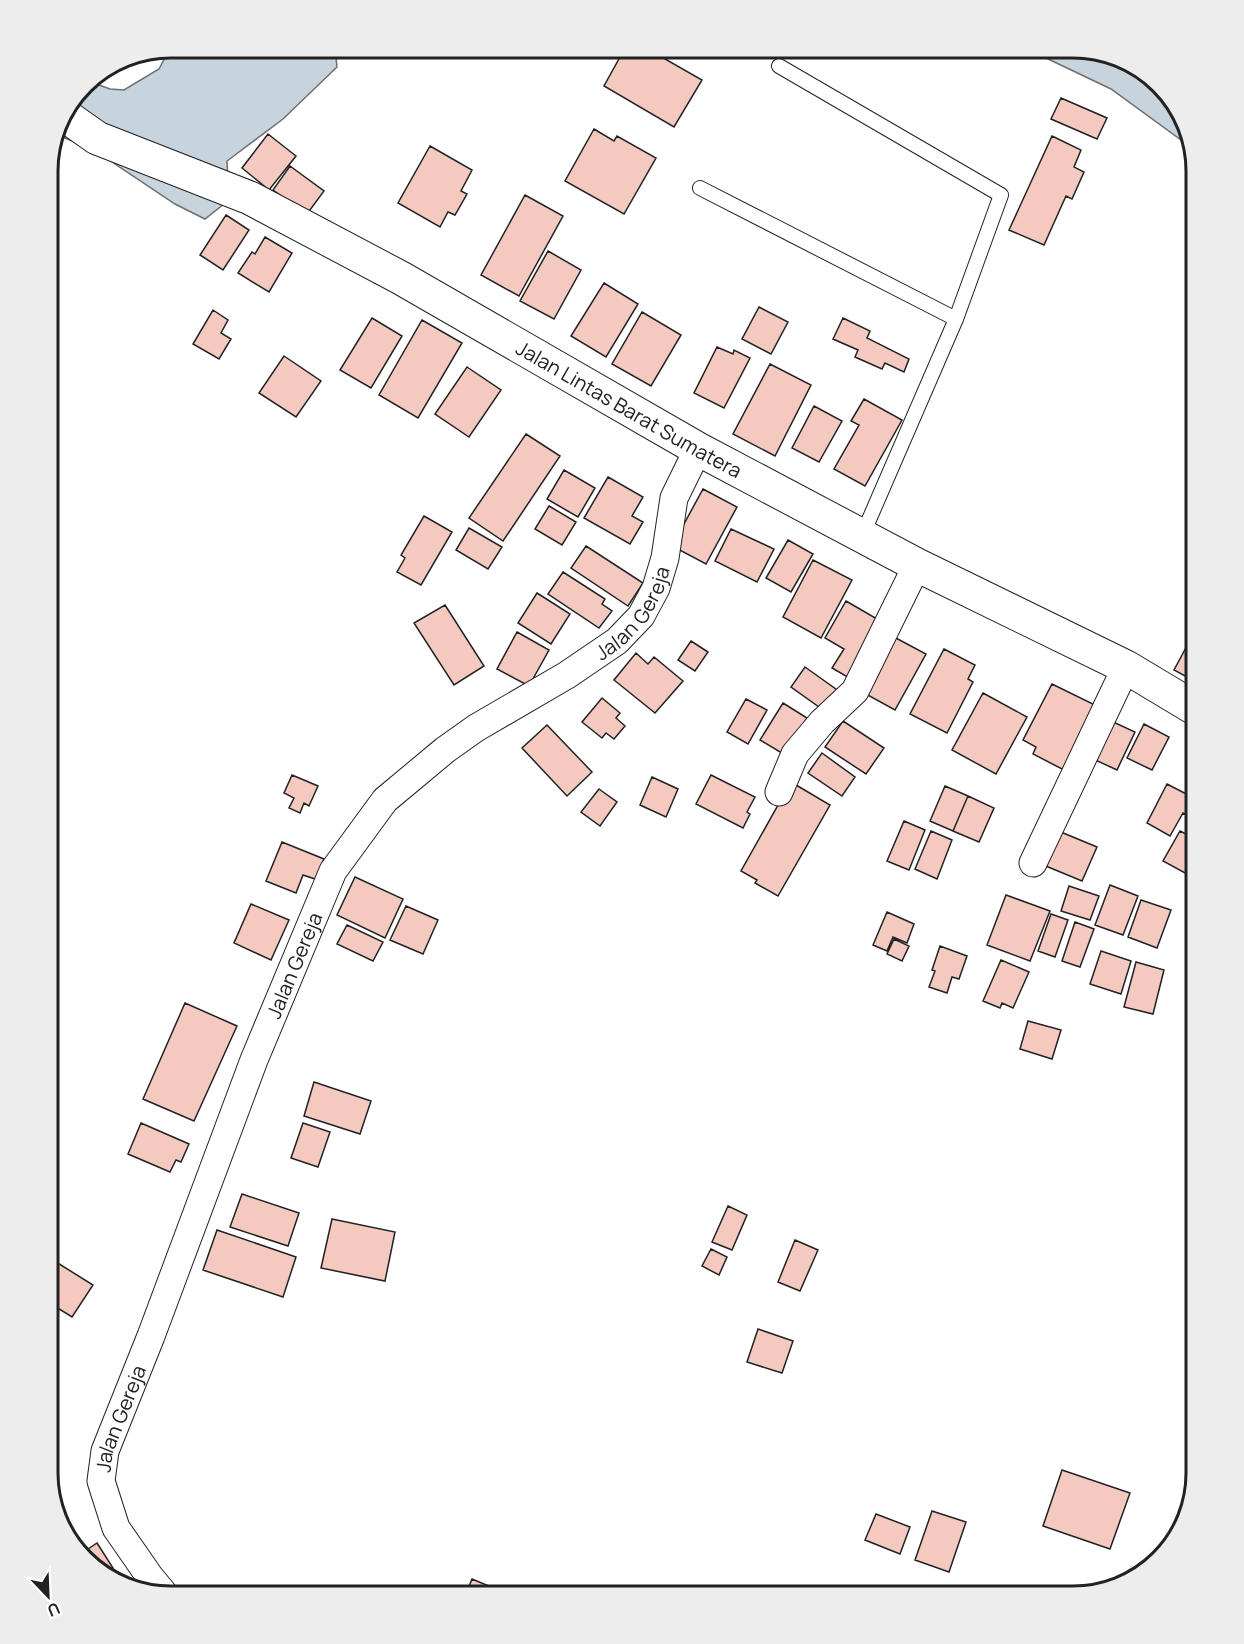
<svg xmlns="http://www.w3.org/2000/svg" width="1244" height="1644" viewBox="0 0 1244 1644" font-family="Manrope,sans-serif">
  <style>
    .water { fill: #c7d3dd; stroke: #6f6f6f; stroke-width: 1.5 }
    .building { fill: #f3c9c0; stroke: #222; stroke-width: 1.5 }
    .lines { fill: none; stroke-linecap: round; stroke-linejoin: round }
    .service-casing { stroke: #222; stroke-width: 16 }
    .minor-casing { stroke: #222; stroke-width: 29 }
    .trunk-casing { stroke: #222; stroke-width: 35 }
    .service { stroke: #fff; stroke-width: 14 }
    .minor { stroke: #fff; stroke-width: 27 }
    .trunk { stroke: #fff; stroke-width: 33 }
    .labels { text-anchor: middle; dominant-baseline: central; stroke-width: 4.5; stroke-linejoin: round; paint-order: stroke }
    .street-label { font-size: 20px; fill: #222; stroke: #fff }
    .rim { fill: none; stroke: #222; stroke-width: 3 }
  </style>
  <rect width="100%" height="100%" fill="#fff"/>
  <path class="water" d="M170,48h165l2,19 -54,52 -56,42 2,39 -24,19 -30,-15 -78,-52 -41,-18 5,-18 27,-35 22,8 14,1 35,-21z
    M1025,48h56l54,17 40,38 13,42 -77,-56z"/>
  <path class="building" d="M625,48h21l56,32 -28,47 -70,-41z
    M1061,98l46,20 -10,21 -46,-20z
    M594,129l20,12 3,-5 39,22 -32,56 -59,-33z
    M268,134l28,22 -27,34 -27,-22z
    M1052,136l29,14 -7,17 10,5 -12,27 -6,-3 -22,49 -35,-15z
    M430,146l42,24 -11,21 6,3 -12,21 -7,-3 -8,15 -42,-24z
    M290,166l34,25 -17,23 -34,-24z
    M525,195l38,21 -44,80 -38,-21z
    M226,215l23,15 -26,40 -23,-15z
    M265,237l27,16 -23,39 -31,-19 14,-21 3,2z
    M548,251l33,19 -27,49 -34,-18z
    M604,283l34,21 -32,53 -35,-21z
    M759,307l29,15 -17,32 -29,-15z
    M213,310l15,10 -7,13 10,6 -12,20 -26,-15z
    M642,312l39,23 -30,51 -39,-22z
    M372,318l30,18 -31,52 -31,-18z
    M843,318l27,13 -3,7 42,21 -5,13 -19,-9 -3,6 -27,-12 3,-7 -25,-11z
    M422,320l40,23 -44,75 -39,-23z
    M717,347l16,7 1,-4 16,8 -26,50 -30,-15z
    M284,356l37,25 -25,36 -37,-24z
    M770,364l41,21 -36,71 -42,-22z
    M467,367l34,23 -32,47 -34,-23z
    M864,399l38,21 -37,66 -31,-17 25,-44 -8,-4z
    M814,406l28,15 -23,41 -27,-14z
    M526,434l34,22 -57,85 -34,-23z
    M564,470l31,18 -17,29 -31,-18z
    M608,477l35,20 -11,19 11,6 -13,22 -46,-26z
    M703,489l34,18 -31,57 -34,-18z
    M549,506l27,16 -14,23 -27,-16z
    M424,516l28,16 -31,53 -24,-13 8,-14 -4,-3z
    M469,528l33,19 -14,22 -32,-19z
    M731,529l43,20 -17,33 -42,-21z
    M788,540l25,14 -22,38 -25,-14z
    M586,546l57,37 -15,23 -57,-38z
    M813,560l39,20 -31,58 -38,-21z
    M563,572l42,27 -3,5 10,7 -13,17 -51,-34z
    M537,593l33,21 -19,30 -33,-21z
    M846,601l38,22 -33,56 -19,-11 12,-19 -19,-11z
    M445,605l39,61 -30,19 -40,-62z
    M1196,629v53l-22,-12z
    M517,632l32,18 -20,36 -32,-17z
    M894,637l32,17 -31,56 -31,-17z
    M691,641l17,11 -13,19 -17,-11z
    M944,649l31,16 -7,14 5,3 -26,51 -37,-19z
    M636,653l12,11 6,-7 29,24 -28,32 -41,-33z
    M805,667l35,25 -14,20 -35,-25z
    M1052,684l45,22 -33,64 -31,-16 3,-7 -13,-7z
    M983,693l44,24 -31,57 -44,-24z
    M602,698l18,15 -4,5 9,8 -11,13 -8,-6 -4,5 -20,-16z
    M746,699l21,11 -19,34 -21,-12z
    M783,703l24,15 -22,37 -25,-15z
    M1109,720l26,12 -18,38 -26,-12z
    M843,721l41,27 -18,26 -41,-27z
    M1144,724l25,13 -17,33 -25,-12z
    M547,725l45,47 -25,24 -45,-48z
    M822,753l33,24 -13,19 -34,-23z
    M292,775l26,11 -9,20 -5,-3 -4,10 -11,-5 5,-10 -10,-5z
    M711,775l44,22 -8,15 3,2 -7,14 -47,-24z
    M652,777l26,12 -12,28 -26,-12z
    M791,782l39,23 -52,91 -23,-13 2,-3 -16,-9z
    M1167,784l29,15v4l-7,13 -6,-3 -13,23 -23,-13z
    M945,786l23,10 -15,35 -23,-10z
    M599,789l18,13 -17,24 -19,-14z
    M968,796l26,12 -15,34 -26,-11z
    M904,821l21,9 -16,40 -22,-9z
    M1056,830l41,17 -15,34 -41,-17z
    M931,831l21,9 -15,39 -22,-10z
    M1180,831l16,8v40l-33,-18z
    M282,842l42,17 -9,20 -12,-4 -7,18 -30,-12z
    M355,877l48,22 -18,39 -48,-23z
    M1110,885l28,11 -15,39 -28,-10z
    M1069,886l30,10 -9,24 -29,-9z
    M1006,895l44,16 -20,50 -43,-16z
    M1141,900l30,10 -14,38 -29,-11z
    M251,904l38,16 -18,40 -37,-17z
    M406,906l32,14 -15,34 -33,-14z
    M887,912l27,12 -7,19 -14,-6 -6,14 -14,-6z
    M1051,914l17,6 -13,37 -17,-6z
    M1075,922l19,7 -14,38 -18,-6z
    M347,925l36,17 -10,19 -36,-17z
    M894,939l15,7 -7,15 -15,-7z
    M940,946l27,10 -8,23 -7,-2 -5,16 -18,-6 6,-16 -3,-1z
    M1101,951l30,10 -10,33 -31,-10z
    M1001,960l28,12 -16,36 -11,-5 -2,5 -17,-7z
    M1136,962l28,8 -11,44 -29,-7z
    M185,1003l52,23 -43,95 -51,-22z
    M1196,1016v19l-4,-1z
    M1028,1021l33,9 -9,29 -32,-10z
    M314,1082l57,19 -11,33 -56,-18z
    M141,1123l48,21 -8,18 -5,-2 -6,12 -42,-18z
    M303,1123l27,9 -12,35 -27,-9z
    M242,1194l57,19 -11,33 -58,-19z
    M728,1206l19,9 -15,35 -20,-8z
    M332,1219l63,13 -10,49 -64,-13z
    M217,1230l79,27 -13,40 -80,-27z
    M795,1240l23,10 -18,41 -22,-9z
    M711,1249l16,8 -8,18 -17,-9z
    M48,1257l45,28 -21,32 -24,-15z
    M758,1329l35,12 -11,32 -35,-11z
    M1062,1470l68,23 -20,56 -67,-23z
    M932,1511l34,11 -17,50 -34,-12z
    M876,1514l34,13 -10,27 -35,-14z
    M97,1543l16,25 -9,6 -22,-21z
    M472,1579l41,17h-48z"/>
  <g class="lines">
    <defs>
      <path id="service" d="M779,66l222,129 -45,124 -94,217
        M700,188l256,131"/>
      <g id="minor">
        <path d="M779,792l16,-38 27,-32 33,-31 62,-126"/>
        <path d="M1033,863l93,-196"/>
        <path id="s1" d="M165,1595l-15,-18 -34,-49 -15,-47 4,-30 46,-115 103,-276 79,-189 52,-71 60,-50 31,-22 91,-53 50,-34 24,-25 15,-28 9,-30 9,-60 24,-49"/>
      </g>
      <g id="trunk">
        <path id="s2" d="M63,114l34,24 153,60 151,80 297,171 219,116 209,102 70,42"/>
      </g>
    </defs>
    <use href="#service" class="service-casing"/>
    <use href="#minor" class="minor-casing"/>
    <use href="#trunk" class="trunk-casing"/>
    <use href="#service" class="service"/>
    <use href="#minor" class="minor"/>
    <use href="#trunk" class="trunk"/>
  </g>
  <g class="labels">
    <g class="street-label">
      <text stroke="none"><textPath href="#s2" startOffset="640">Jalan Lintas Barat Sumatera</textPath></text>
      <text stroke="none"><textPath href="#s1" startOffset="1188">Jalan Gereja</textPath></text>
      <text stroke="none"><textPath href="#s1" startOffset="684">Jalan Gereja</textPath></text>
      <text stroke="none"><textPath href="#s1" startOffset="198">Jalan Gereja</textPath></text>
    </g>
  </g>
  <path d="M0 0H1244V1644H0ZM171 58H1073A113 113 0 0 1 1186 171V1473A113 113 0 0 1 1073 1586H171A113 113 0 0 1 58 1473V171A113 113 0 0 1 171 58Z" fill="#ededed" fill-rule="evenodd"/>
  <path class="rim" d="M171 58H1073A113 113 0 0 1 1186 171V1473A113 113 0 0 1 1073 1586H171A113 113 0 0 1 58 1473V171A113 113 0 0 1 171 58Z"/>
  <g transform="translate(48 1596) rotate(157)" stroke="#ffffff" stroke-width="4.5" paint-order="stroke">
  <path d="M0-4.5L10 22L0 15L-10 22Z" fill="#222222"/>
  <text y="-9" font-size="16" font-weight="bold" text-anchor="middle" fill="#222222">U</text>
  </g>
</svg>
